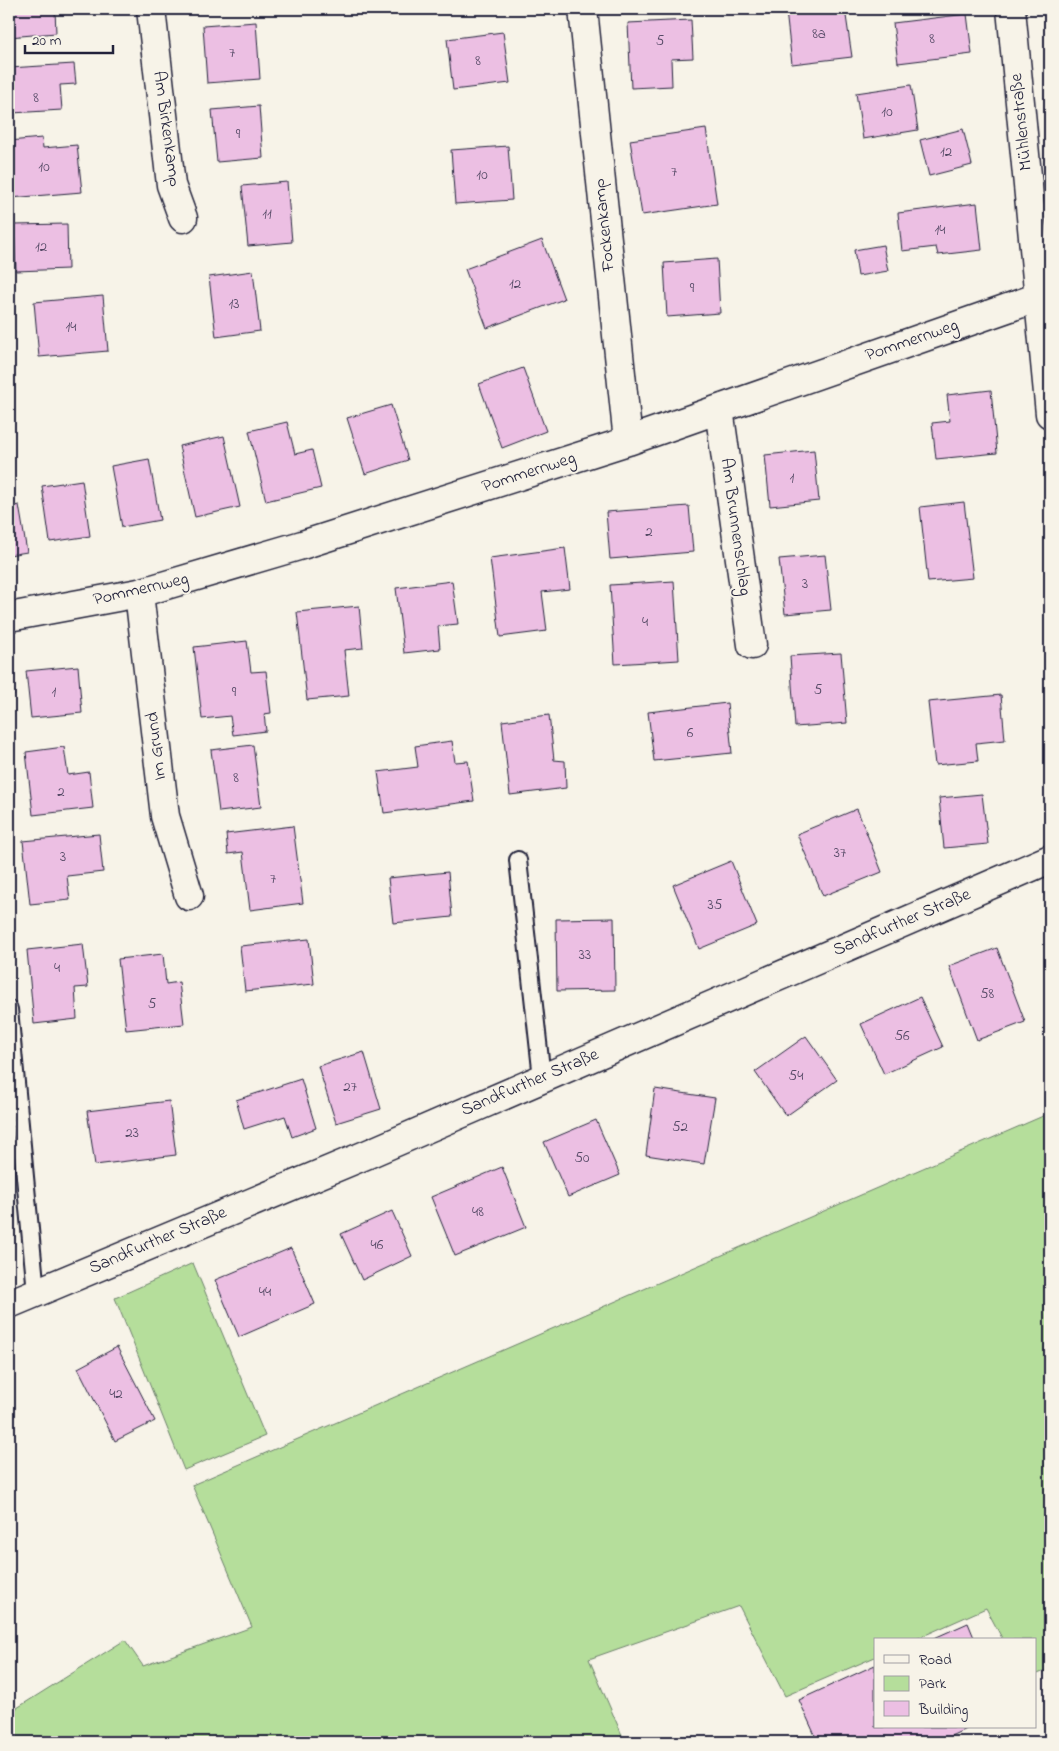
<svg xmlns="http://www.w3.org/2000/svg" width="1059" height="1751" viewBox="0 0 1059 1751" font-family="'Indie Flower',sans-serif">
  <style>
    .green { fill: #b5de9b; stroke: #6c806b }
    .building { fill: #ecbfe3; stroke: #22223b }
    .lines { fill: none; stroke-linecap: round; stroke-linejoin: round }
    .lane-casing { stroke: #22223b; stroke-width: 20 }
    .street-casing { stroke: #22223b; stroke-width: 31 }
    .lane { stroke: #f7f3e8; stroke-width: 16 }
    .street { stroke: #f7f3e8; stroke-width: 28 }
    .labels { text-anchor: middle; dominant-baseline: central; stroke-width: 4; stroke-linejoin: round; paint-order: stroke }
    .number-label { font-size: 15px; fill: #544965 }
    .street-label { font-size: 18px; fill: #22223b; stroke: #f7f3e8 }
  </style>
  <rect width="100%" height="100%" fill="#f7f3e8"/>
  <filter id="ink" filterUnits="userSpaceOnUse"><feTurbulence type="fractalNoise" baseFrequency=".02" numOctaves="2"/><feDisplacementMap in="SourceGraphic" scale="10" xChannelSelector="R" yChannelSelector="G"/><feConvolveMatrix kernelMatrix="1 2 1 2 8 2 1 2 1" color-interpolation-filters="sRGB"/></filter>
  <g filter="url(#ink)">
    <path class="green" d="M1050,1113v556l-15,6v-35h-32l-17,-32 -72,32h-39v17l-90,39 -46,-90 -150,53 36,83h-616v-29l116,-73 18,26 109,-39 -60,-142z
      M193,1263l72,173 -81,34 -69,-172z"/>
    <path class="building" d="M9,9h57v1h-11l1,23 -47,4z
      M804,9h41l7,48 -60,7 -6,-53z
      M967,14l5,40 -74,9 -5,-40z
      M691,20l2,38 -22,1 1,27 -41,2 -3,-65z
      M256,22l4,57 -53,4 -4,-57z
      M503,32l7,51 -57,7 -6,-51z
      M74,64l2,20 -16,1 2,25 -50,3 -3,-45z
      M911,85l7,45 -55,9 -7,-46z
      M259,106l4,52 -46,4 -5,-52z
      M706,129l11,75 -75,11 -12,-75z
      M963,129l9,36 -43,11 -9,-36z
      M42,138l1,10 34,-3 5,47 -72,6 -1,-57z
      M508,146l4,54 -57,4 -4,-54z
      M287,182l5,60 -44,4 -6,-60z
      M977,203l5,47 -44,5 -2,-8 -34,4 -4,-38z
      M67,224l1,45 -52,2 -2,-46z
      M542,240l22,59 -77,29 -22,-59z
      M883,245l5,26 -30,5 -4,-26z
      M717,259l3,54 -53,4 -3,-54z
      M253,271l7,60 -44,6 -7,-60z
      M103,296l5,55 -69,6 -5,-55z
      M523,368l23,63 -44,17 -23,-64z
      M991,390l6,63 -61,6 -4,-36 18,-2 -3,-26z
      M391,405l17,55 -43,14 -18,-56z
      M287,422l8,32 17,-4 9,38 -55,13 -17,-70z
      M224,436l16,71 -45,10 -16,-71z
      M814,450l5,51 -49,5 -5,-51z
      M149,459l11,61 -38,7 -11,-61z
      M82,480l8,56 -40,6 -8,-56z
      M964,502l9,76 -45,4 -8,-75z
      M19,505l8,47 -18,3v-48z
      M689,506l4,46 -83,7 -4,-47z
      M565,548l5,41 -28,3 5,39 -47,6 -10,-79z
      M825,555l6,55 -46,4 -6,-55z
      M452,581l6,43 -20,2 2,23 -36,4 -8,-65z
      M674,581l5,79 -64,4 -5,-79z
      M359,606l4,42 -19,2 5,46 -42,4 -10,-88z
      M247,641l4,31 15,-1 5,42 -7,1 2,17 -33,4 -3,-19 -28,3 -8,-72z
      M841,653l6,70 -52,4 -5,-71z
      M78,666l4,47 -51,5 -5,-47z
      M9,677h3l2,19h-5z
      M1001,695l4,45 -29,3 2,18 -43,4 -7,-63z
      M727,703l5,50 -78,8 -6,-49z
      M549,715l5,45 11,1 1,27 -56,7 -8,-74z
      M452,741l3,21 13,-1 6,40 -90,12 -6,-41 40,-5 -3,-21z
      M253,745l8,62 -42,5 -8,-62z
      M64,747l4,28 21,-3 4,36 -60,7 -7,-63z
      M982,794l6,50 -44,4 -5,-50z
      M857,809l25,63 -59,24 -26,-62z
      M293,826l10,77 -53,7 -7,-58 -15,2 -2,-20z
      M99,834l4,38 -36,4 3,24 -40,4 -7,-63z
      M731,861l26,64 -58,24 -26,-64z
      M448,872l4,45 -59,6 -5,-45z
      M614,918l1,72 -58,1 -1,-72z
      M309,939l5,45 -69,7 -5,-45z
      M83,944l5,43 -13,1 2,31 -43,5 -7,-74z
      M997,948l28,74 -48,18 -28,-74z
      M163,954l3,30 13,-2 5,42 -58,6 -8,-71z
      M920,997l23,50 -59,27 -23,-50z
      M806,1036l31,44 -51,36 -31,-44z
      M364,1052l17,57 -45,14 -18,-57z
      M301,1079l15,49 -24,9 -7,-21 -41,13 -8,-29z
      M655,1089l60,9 -11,66 -58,-9z
      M169,1101l7,54 -81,10 -8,-54z
      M596,1120l24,55 -52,22 -24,-55z
      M502,1167l24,60 -71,29 -24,-59z
      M392,1211l20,45 -50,24 -21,-46z
      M291,1248l24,56 -76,33 -24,-57z
      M117,1347l38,74 -40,20 -37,-73z
      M968,1623l7,17h-45z
      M875,1665v62h95l-32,15h-120l-19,-42z"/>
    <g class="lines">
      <defs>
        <path id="lane" d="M518,860l24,218
          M9,1009l27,283"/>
        <path id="street" d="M151,9l20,176 12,33
          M583,9l45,432
          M1011,9l39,405
          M719,409l33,236
          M139,593l26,223 24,80
          M9,617l130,-24 163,-48 326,-104 411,-144
          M9,1304l359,-150 682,-295"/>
      </defs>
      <use href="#lane" class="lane-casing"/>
      <use href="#street" class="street-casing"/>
      <use href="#lane" class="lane"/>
      <use href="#street" class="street"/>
    </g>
  </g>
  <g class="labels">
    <g class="number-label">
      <text x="819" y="34">8a</text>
      <text x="932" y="39">8</text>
      <text x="660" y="41">5</text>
      <text x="232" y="53">7</text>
      <text x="478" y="61">8</text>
      <text x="36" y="98">8</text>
      <text x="887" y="112">10</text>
      <text x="238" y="134">9</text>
      <text x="946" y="152">12</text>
      <text x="44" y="167">10</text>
      <text x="674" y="172">7</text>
      <text x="482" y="175">10</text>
      <text x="267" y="214">11</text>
      <text x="940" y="230">14</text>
      <text x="41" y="247">12</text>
      <text x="515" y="284">12</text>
      <text x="692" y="288">9</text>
      <text x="234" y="304">13</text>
      <text x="71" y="327">14</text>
      <text x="792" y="478">1</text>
      <text x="649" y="532">2</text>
      <text x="805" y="584">3</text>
      <text x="645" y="622">4</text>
      <text x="818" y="690">5</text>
      <text x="54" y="692">1</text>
      <text x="234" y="692">9</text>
      <text x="690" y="733">6</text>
      <text x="236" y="778">8</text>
      <text x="61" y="792">2</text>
      <text x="840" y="853">37</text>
      <text x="63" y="857">3</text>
      <text x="273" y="879">7</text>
      <text x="715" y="905">35</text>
      <text x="585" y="955">33</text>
      <text x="57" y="968">4</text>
      <text x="987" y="994">58</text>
      <text x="152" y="1004">5</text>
      <text x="902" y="1036">56</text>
      <text x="796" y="1076">54</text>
      <text x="350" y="1087">27</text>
      <text x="680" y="1127">52</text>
      <text x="132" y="1133">23</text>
      <text x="582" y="1158">50</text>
      <text x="478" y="1212">48</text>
      <text x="377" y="1245">46</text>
      <text x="265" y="1292">44</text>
      <text x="116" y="1394">42</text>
    </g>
    <g class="street-label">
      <text transform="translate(1022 122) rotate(-96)">Mühlenstraße</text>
      <text transform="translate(166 129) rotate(82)">Am Birkenkamp</text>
      <text transform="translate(605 225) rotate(-96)">Fockenkamp</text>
      <text transform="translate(912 341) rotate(-19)">Pommernweg</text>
      <text transform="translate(529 473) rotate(-18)">Pommernweg</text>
      <text transform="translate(735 527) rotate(82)">Am Brunnenschlag</text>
      <text transform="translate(141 590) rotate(-13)">Pommernweg</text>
      <text transform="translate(157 746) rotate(-97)">Im Grund</text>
      <text transform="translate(902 923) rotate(-23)">Sandfurther Straße</text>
      <text transform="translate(530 1083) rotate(-23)">Sandfurther Straße</text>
      <text transform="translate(158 1241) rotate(-23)">Sandfurther Straße</text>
    </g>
  </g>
  <rect width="1059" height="1751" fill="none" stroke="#f7f3e8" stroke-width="30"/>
  <rect x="15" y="15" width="1029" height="1721" fill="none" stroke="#22223b" stroke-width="2" filter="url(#ink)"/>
  <rect x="874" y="1638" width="162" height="90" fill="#f7f3e8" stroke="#a29fa3"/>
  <rect x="884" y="1655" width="25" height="8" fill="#f7f3e8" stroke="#a29fa3"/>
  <text x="919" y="1664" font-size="15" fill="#22223b">Road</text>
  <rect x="884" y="1676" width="25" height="15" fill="#b5de9b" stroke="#a29fa3"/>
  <text x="919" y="1688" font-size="15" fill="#22223b">Park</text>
  <rect x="884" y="1701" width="25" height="15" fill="#ecbfe3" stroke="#a29fa3"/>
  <text x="919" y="1714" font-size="15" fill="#22223b">Building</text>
  <path d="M25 45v8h88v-8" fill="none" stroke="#22223b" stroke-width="2.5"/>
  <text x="32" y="45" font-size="15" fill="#22223b" stroke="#f7f3e8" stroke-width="4" paint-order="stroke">20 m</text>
</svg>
